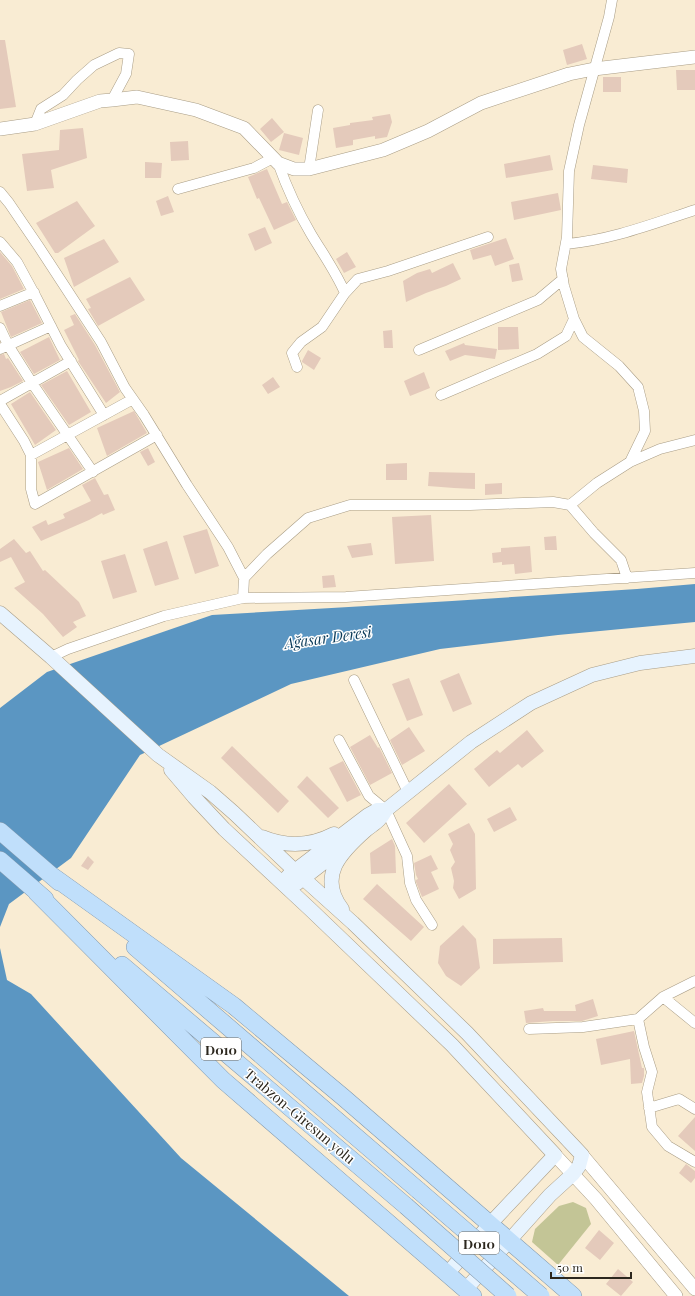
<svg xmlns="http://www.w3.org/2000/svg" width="695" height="1296" viewBox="0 0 695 1296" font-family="'Playfair Display',serif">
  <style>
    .green { fill: #c3c596 }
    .water { fill: #5b96c2 }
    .building { fill: #e4cabb }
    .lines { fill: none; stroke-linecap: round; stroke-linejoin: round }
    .minor-casing { stroke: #a99d86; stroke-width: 11 }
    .tertiary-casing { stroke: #a99d86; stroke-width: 14 }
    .secondary-casing { stroke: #a99d86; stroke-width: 15 }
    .trunk-casing { stroke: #8299ad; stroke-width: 18 }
    .minor { stroke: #fff; stroke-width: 10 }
    .tertiary { stroke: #fff; stroke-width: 13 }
    .secondary { stroke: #e7f3fe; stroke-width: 14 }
    .trunk { stroke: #c0dffb; stroke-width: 17 }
    .trunk-bridge-casing { stroke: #8299ad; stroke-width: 18; stroke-linecap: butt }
    .trunk-bridge { stroke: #c0dffb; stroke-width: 17 }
    .labels { text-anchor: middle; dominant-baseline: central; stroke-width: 3; stroke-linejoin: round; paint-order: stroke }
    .shield { fill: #fff; stroke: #6b6862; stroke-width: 1 }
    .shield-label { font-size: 13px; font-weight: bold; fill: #2c271e }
    .street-label { font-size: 14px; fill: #2c271e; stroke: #fff }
    .water-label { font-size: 15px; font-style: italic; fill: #0b3b59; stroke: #fff }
  </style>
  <rect width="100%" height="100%" fill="#f9ecd3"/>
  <path class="green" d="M573,1202l13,6 5,16 -33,41 -26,-23 3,-13 24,-23z"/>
  <path class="water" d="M695,584v38l-137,13 -118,14 -149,35 -151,71 -69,103 -62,46 -9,23v-219l47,-36 165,-57 240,-14 185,-12z
    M0,948l7,32 24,14 150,164 168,138h-349z"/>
  <path class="building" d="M0,40h5l11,67 -16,2z
    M582,44l5,15 -20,6 -4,-15z
    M676,70h19v20h-18z
    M603,77h18v15h-18z
    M390,114l2,8 -5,15 -12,2v-3l-22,4v5l-17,3 -3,-20 17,-3v-2l23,-3 -1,-3z
    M272,118l12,14 -13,10 -11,-13z
    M83,128l4,30 -36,12 3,18 -27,3 -5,-37 37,-4 1,-20z
    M284,133l19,5 -4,17 -20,-5z
    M188,141l1,19 -18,1 -1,-19z
    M550,155l3,15 -47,8 -2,-14z
    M145,162l17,1 -1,15h-16z
    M593,165l35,4 -1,14 -36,-4z
    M267,169l15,35 5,-2 9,18 -22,10 -15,-32 -2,1 -9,-22z
    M558,193l3,17 -47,10 -3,-18z
    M168,196l6,16 -13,4 -5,-15z
    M77,201l18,25 -37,27h-3l-19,-30z
    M265,227l7,16 -17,8 -7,-17z
    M506,238l8,21 -19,7 -4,-11 -18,5 -3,-10z
    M104,239l15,23 -45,25 -10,-29z
    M0,252l12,14 12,23 -24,10z
    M347,252l9,15 -12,6 -8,-14z
    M453,263l8,16 -15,7 -20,7 -20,9 -3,-21 14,-8 13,-4 2,4z
    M519,263l4,17 -11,2 -3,-17z
    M130,277l15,23 -47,26 -10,-17 3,-1 -5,-9z
    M30,300l12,23 -31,14 -10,-25z
    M75,314l20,31 25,47 -14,11 -28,-42 1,-1 -15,-30 10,-5 -4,-9z
    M498,327h20l1,22 -21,1z
    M392,330l1,18h-9l-1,-17z
    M49,337l11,23 -26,14 -14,-22z
    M464,343l1,2 32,4 -2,10 -30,-4 -15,6 -5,-10z
    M308,350l13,8 -7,12 -12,-8v-1z
    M4,354l2,5 2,-1 15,23 -12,6 -11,4v-36z
    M67,371l24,41 -22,13 -28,-40z
    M424,372l6,16 -20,8 -6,-15z
    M273,377l7,10 -12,7 -6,-9z
    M30,392l26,38 -21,15 -24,-41z
    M134,411l13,22 -40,23 -10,-28z
    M69,448l14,21 -36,21 -9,-28z
    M148,448l7,14 -7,4 -8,-14z
    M407,463v17h-21v-16z
    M429,472l46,1v16l-21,-1 -26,-2z
    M95,478l9,17 4,-1 7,16 -12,5 -1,-2 -13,7 -48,21 -9,-14 14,-7 2,5 17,-7 -2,-4 28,-13 -9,-16z
    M502,483v11l-17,1v-11z
    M431,515l3,46 -39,3 -3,-47z
    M207,529l12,37 -24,8 -12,-38z
    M556,536l1,14h-12l-1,-13z
    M14,539l12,14 4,-2 13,20 2,-1 34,32 7,14 -13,6 4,5 -14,10 -20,-23 -29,-26 11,-6 -14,-25 -11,5v-13z
    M167,541l12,38 -24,7 -12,-37z
    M371,543l2,12 -21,3 -5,-12z
    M530,546l2,26 -17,2 -1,-10 -12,1v-3l-9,1 -1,-10 9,-1v-4z
    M125,554l12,38 -24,7 -12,-38z
    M334,575l2,12 -13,1 -1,-12z
    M459,673l13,31 -19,8 -13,-31z
    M409,678l14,37 -16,6 -15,-37z
    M409,727l16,24 -23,14 -12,-25z
    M527,730l17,21 -22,17 -4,-4 -29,23 -15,-18 23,-19 3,3z
    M370,735l8,13 1,-1 13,26 -22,12 -20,-38z
    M232,746l57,55 -11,12 -57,-55z
    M343,761l18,34 -14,7 -18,-34z
    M307,776l32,32 -11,10 -31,-31z
    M449,784l18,20 -43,39 -18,-20z
    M510,807l7,13 -23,12 -7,-13z
    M469,823l6,11 1,55 -17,10 -6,-11 1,-7 -3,-13 4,-6 -5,-12 3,-6 -5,-10z
    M392,839l3,7 1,27 -25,1 -1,-21z
    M431,855l7,14 -7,3 8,17 -17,8 -6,-15v-2l2,-1 -2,-4 -2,-12z
    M88,856l6,6 -6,8 -7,-4z
    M377,884l47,43 -13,14 -48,-42z
    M463,925l13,14 4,29 -19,18 -15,-10 -8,-13 2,-17z
    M562,938l1,24 -70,2v-25z
    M593,999l5,17 -16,5h-29l-27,2 -2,-12 19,-3 1,3h32l-1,-6z
    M634,1031l8,37h2v8l-2,7 -11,1 -1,-25 -29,6 -5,-26z
    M695,1117v34l-17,-15z
    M686,1164l9,7v7l-4,5 -12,-10z
    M599,1230l15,13 -14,17 -15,-12z
    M618,1269l15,13 -12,14 -15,-12z"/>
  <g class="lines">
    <defs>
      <path id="minor" d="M35,124l6,-15 22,-14 14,-15 17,-15 25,-12 10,1 -3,20 -14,26
        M278,163c9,25 20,49 33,71 12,20 25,38 34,59l-23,34 -21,15 -9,11 5,14
        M309,169l9,-59
        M178,189l76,-21 19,-10
        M0,192l9,11 30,44 62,95 24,46 19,27 43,70 41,62 16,31 -1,20
        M0,242l17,20 19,35 25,49 43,69
        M566,244c45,-4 86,-20 129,-34
        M345,293l13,-14 30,-8 100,-34
        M0,306l34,-14
        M0,328l8,17 24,38 61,89
        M0,349l51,-23
        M419,350l119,-50 25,-21
        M441,395l96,-41 29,-18 8,-17
        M0,401l71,-40
        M0,404l24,37 7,14v34l4,15 122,-69
        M31,455l102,-56
        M630,462l30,-13 35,-9
        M570,505l27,-22 33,-21 15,-31 -1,-20 -6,-24 -19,-21 -36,-29 -9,-18 -10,-33 -3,-17 6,-32 2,-66 10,-46 30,-108 3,-17
        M244,578l23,-24 41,-36 42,-13h120l83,-3 17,3 24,28 27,27 6,18
        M51,657l17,-8 96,-33 79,-18 103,-1 349,-24
        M354,680l54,112
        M339,740l30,56 17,14 21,46 3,27 6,17 16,25
        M663,997l32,26
        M638,1019l6,28 8,25 -5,20 5,35 16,19 27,16
        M529,1029l54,-2 55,-8 25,-22 32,-16
        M649,1108l30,-9 16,10"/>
      <path id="tertiary" d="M0,129l35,-5 65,-23 12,-1 25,-3 59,13 48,18 34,35 16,6h15l74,-19 45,-19 53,-28 88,-29 25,-5 101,-12
        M555,1155l41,44 80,97
        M582,1155l113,134"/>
      <path id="secondary" d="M0,613l51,44 107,98 52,37 24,21 60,57 59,53 114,110 115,122 -3,11 -6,8 -23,21 -84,94
        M171,770l23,27 30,32 86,80 142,136 103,110 -65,69 -43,50
        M262,837c24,10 49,9 72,-3
        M288,876l80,-61 9,-5h9
        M296,884l45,-35
        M342,909c-25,-33 -1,-57 24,-79 9,-7 14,-9 20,-20l85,-68 60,-39 61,-28 48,-12 55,-7"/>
      <path id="trunk" d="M0,831l59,51
        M0,860l45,39
        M51,875l183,131 109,91 230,199
        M36,892l187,188 250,216
        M135,947l283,243
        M122,965l284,241"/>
    </defs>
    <use href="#minor" class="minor-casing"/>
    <use href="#tertiary" class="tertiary-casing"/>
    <use href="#secondary" class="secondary-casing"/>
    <use href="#trunk" class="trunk-casing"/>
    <use href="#minor" class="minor"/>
    <use href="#tertiary" class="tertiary"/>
    <use href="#secondary" class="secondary"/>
    <use href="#trunk" class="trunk"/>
    <defs>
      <path id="trunk-bridge" d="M418,1190l123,106
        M406,1206l102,90"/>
    </defs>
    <use href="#trunk-bridge" class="trunk-bridge-casing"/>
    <use href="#trunk-bridge" class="trunk-bridge"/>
  </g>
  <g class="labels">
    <g class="shield">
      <rect x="201" y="1038" width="40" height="22" rx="3"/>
      <rect x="459" y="1232" width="40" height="22" rx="3"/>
    </g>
    <g class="shield-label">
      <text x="221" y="1049">D010</text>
      <text x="479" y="1243">D010</text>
    </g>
    <g class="street-label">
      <text transform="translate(300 1116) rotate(40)">Trabzon-Giresun yolu</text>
    </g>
    <g class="water-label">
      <text transform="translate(328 637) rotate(-8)">Ağasar Deresi</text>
    </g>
  </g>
  <path d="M551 1272v6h80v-6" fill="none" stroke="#2c271e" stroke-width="2"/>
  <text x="557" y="1272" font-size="12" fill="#2c271e" stroke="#ffffff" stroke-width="3" paint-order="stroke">50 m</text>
</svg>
